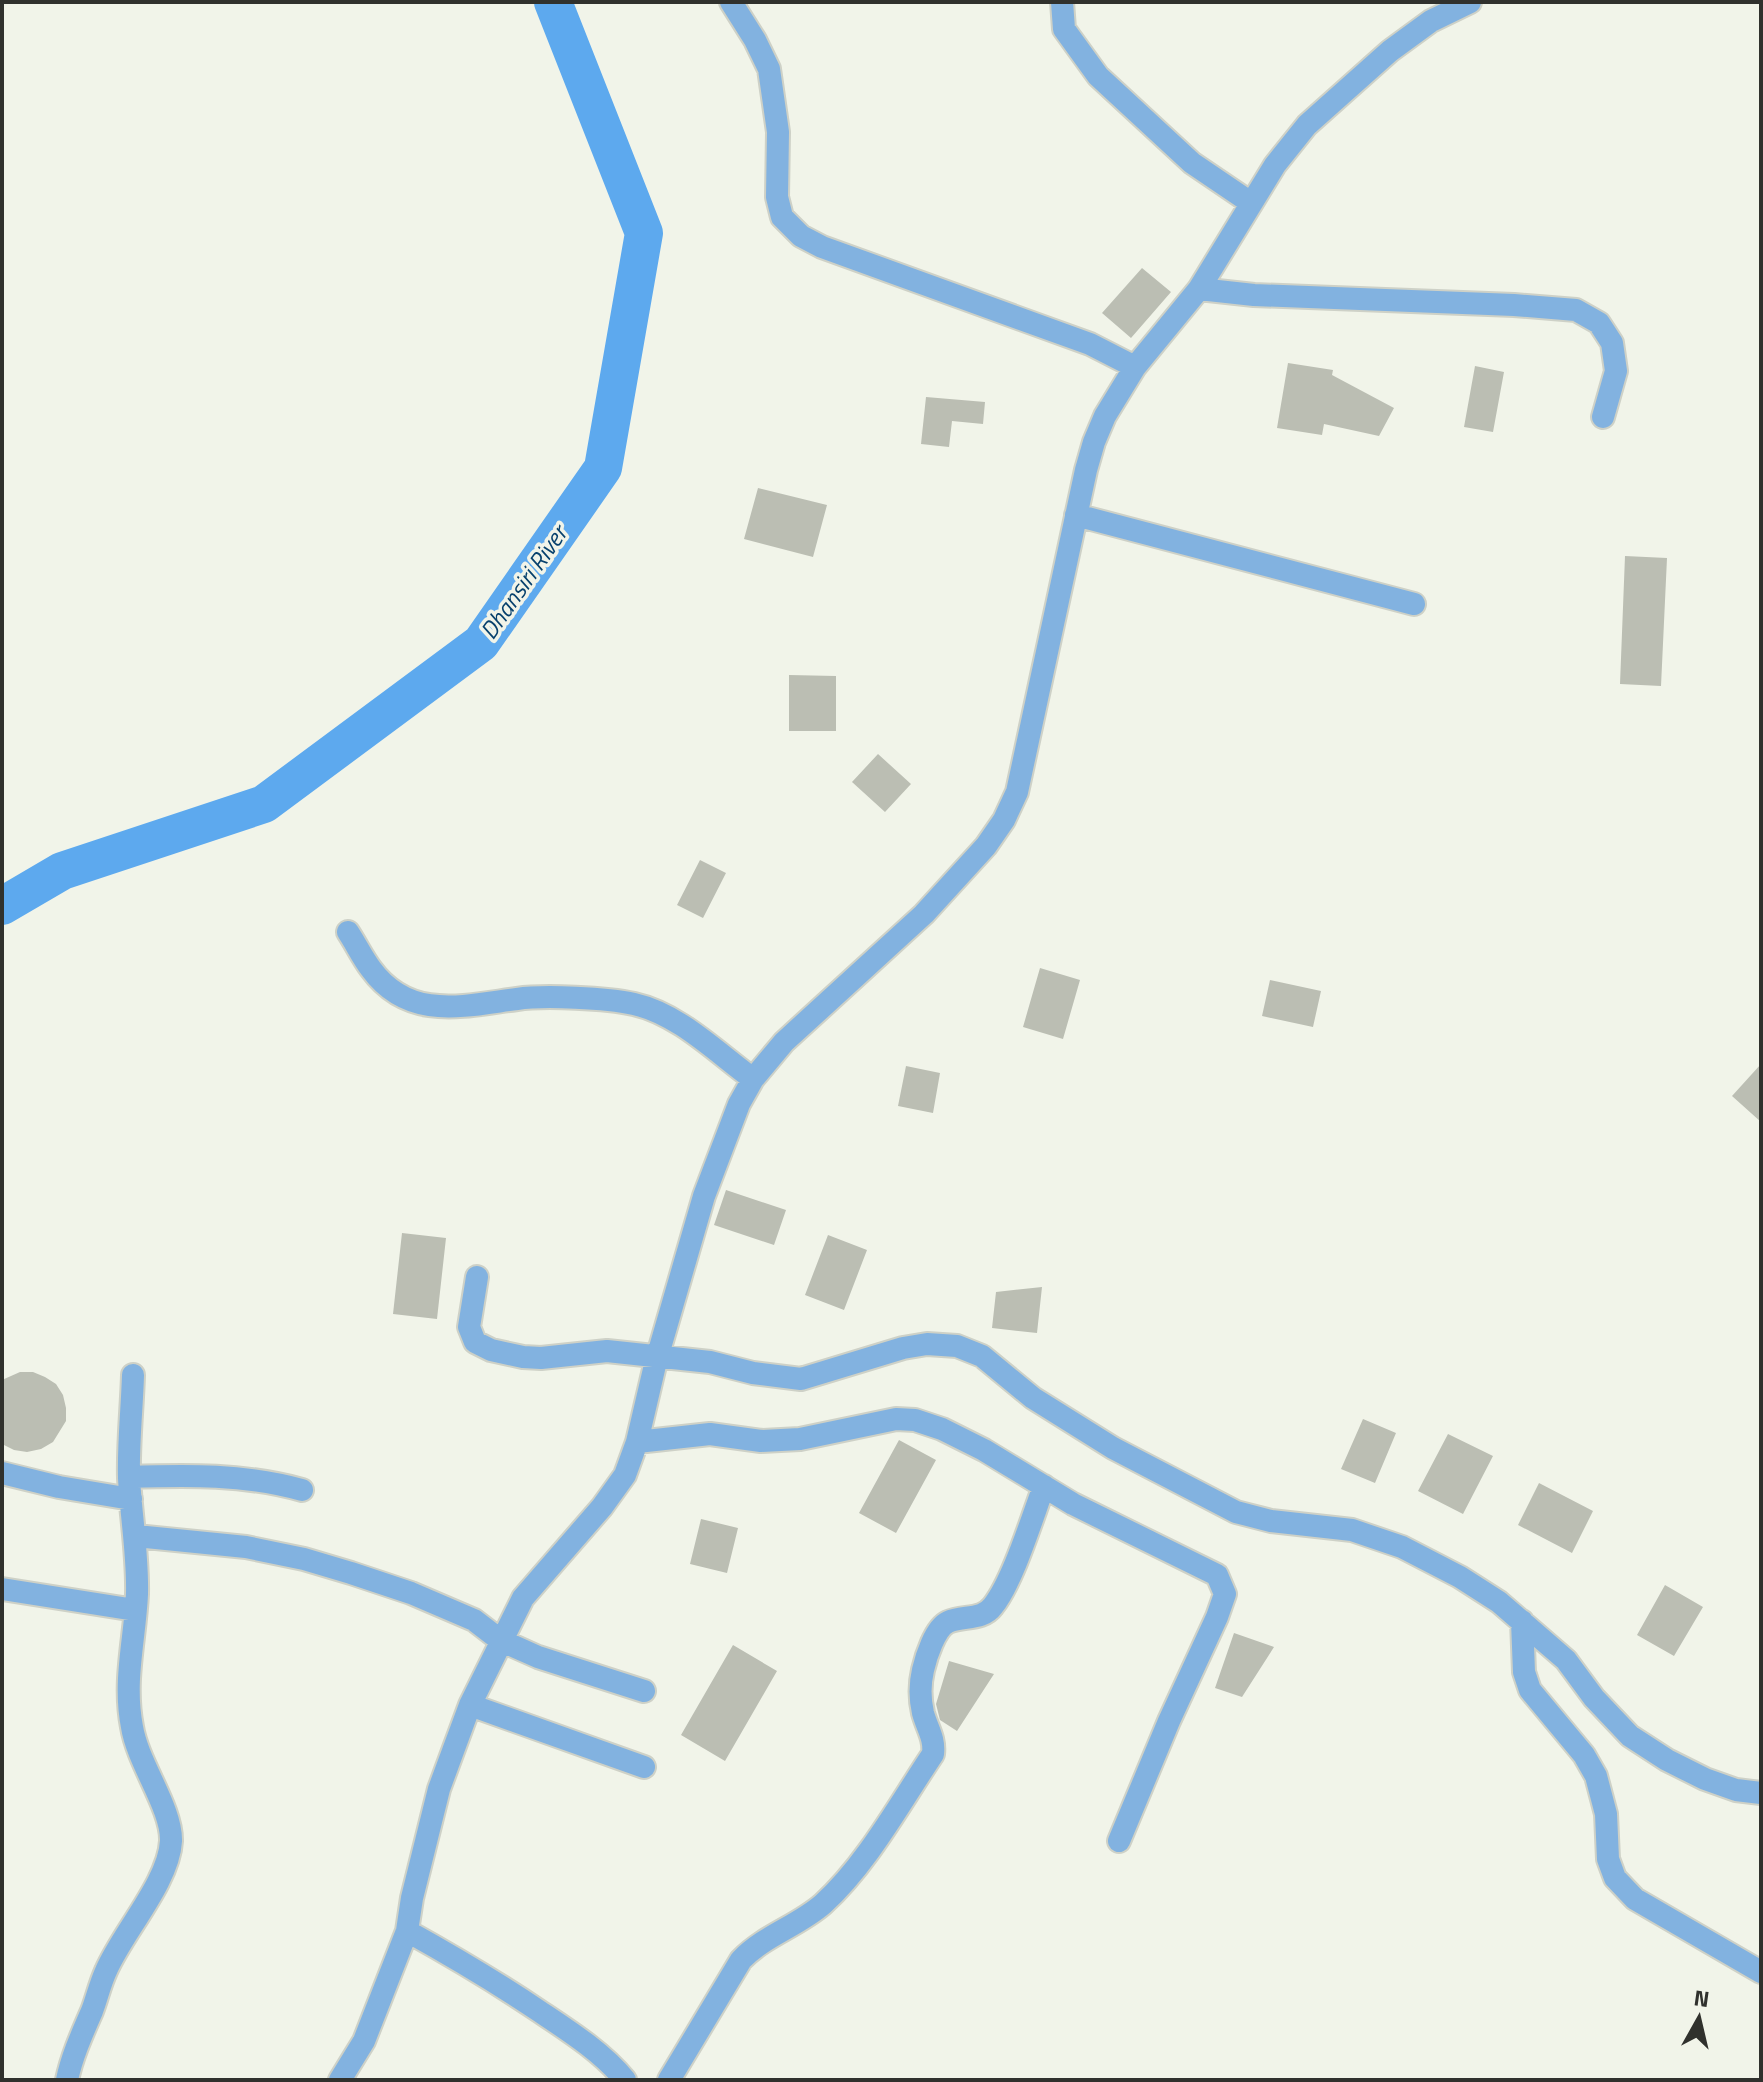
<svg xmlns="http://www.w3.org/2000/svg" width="1763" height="2082" viewBox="0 0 1763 2082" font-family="'Titillium Web',sans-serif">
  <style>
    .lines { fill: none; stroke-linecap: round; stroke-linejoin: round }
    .river { stroke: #5da9ee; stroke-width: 38 }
    .building { fill: #bbbeb3 }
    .minor-casing { stroke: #ced1c7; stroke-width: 26 }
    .minor { stroke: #82b2e0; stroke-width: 22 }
    .labels { text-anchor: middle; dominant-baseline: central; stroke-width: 7; stroke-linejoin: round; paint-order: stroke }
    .water-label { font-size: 24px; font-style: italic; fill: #07416d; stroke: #f1f4e9 }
  </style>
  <rect width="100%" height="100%" fill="#f1f4e9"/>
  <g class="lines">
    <path class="river" d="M2,906l60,-35 202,-67 217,-161 122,-175 41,-235 -91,-231"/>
  </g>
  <path class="building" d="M1142,268l29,24 -40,46 -29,-25z
    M1288,363l45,7 -1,5 62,33 -15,28 -55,-12 -2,11 -45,-7z
    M1475,366l29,6 -11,60 -29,-5z
    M926,397l59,5 -2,22 -31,-3 -3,26 -28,-3z
    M758,488l69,17 -14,52 -69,-18z
    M1625,556l42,2 -6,128 -41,-2z
    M789,675l47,1v55h-47z
    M878,754l33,30 -26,28 -33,-30z
    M700,860l26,13 -23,45 -26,-13z
    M1040,968l40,12 -17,59 -40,-12z
    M1270,980l51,11 -8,36 -51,-11z
    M1761,1064v58l-29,-26z
    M906,1066l34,7 -7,40 -35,-7z
    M726,1190l60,20 -12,35 -60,-20z
    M402,1233l44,5 -9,81 -44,-5z
    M828,1235l39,15 -23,60 -39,-15z
    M1042,1287l-5,46 -45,-5 4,-36z
    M20,1372h13l12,5 11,7 7,11 3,13v13l-13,21 -12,7 -14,3 -13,-2 -12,-6v-64z
    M1363,1419l33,14 -21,50 -34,-14z
    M1448,1434l45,22 -30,58 -45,-23z
    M899,1440l37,20 -40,73 -37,-20z
    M1539,1483l54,28 -21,42 -54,-28z
    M701,1519l37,9 -11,45 -37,-9z
    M1665,1585l38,22 -29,49 -37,-21z
    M1234,1633l40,14 -32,50 -27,-9z
    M733,1645l44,26 -52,90 -44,-26z
    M949,1661l45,13 -37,57 -17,-11 -4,-16z"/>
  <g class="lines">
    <defs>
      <path id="minor" d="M731,2l24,38 14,29 9,63 -1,65 5,20 19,19 21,11 268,97 45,23
        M1062,2l2,27 34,47 94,87 59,40
        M1199,289l55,6 260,10 62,5 23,13 13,20 4,28 -13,46
        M1076,515l338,89
        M348,932c8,12 14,25 23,37 38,52 92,37 146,30 27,-4 90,-1 117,5 45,10 83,49 119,75
        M477,1277l-8,50 6,15 16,8 32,7 18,1 66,-7 103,11 43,11 48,6 102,-31 24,-4 30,2 25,10 51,42 80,50 123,64 35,9 81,9 50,17 58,30 39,25 67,58 28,38 36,38 37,24 38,19 31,11 25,3
        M637,1442l73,-8 51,7 39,-2 96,-20 19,1 27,9 42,21 89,54 144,71 8,19 -8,23 -48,104 -50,120
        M2,1473l57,14 72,12
        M129,1477c59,-2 116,-3 173,13
        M136,1536l110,11 58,12 47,14 60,20 63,27 26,20 38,17 106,34
        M2,1589l133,21
        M1522,1621l2,51 6,18 54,65 12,21 10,38 2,45 7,19 20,21 126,73
        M470,1705l174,62
        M407,1931c45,25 89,51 132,80 30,20 63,41 86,69
        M67,2080c5,-24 15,-46 25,-69 5,-13 8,-27 14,-40 16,-38 63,-89 65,-130 1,-33 -33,-77 -39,-114 -9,-46 3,-88 5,-133 1,-40 -6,-77 -8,-116 -1,-34 3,-69 4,-103
        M340,2080l24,-39 43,-110 5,-33 27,-109 31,-84 53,-107 79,-91 23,-32 12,-33 18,-77 49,-169 35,-92 14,-25 31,-37 140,-128 62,-68 18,-26 13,-28 69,-322 8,-28 11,-26 30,-49 64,-78 76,-124 32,-40 83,-74 41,-30 39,-19
        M669,2080l72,-120c24,-25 57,-34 82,-56 44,-40 77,-101 110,-150 2,-16 -6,-26 -10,-41 -3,-13 -3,-30 0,-43 3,-13 12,-42 25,-48 15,-7 34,-1 45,-16 20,-25 39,-88 51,-120"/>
    </defs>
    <use href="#minor" class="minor-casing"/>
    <use href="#minor" class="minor"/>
  </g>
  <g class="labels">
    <g class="water-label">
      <text transform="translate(523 582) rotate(-55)">Dhansiri River</text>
    </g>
  </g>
  <rect width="1763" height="2082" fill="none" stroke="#30312d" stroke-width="8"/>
  <g transform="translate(1699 2018) rotate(8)" stroke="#f1f4e9" stroke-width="6" paint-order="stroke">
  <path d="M0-6L14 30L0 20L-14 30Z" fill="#30312d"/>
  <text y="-12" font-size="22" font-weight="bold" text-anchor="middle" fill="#30312d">N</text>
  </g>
</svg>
